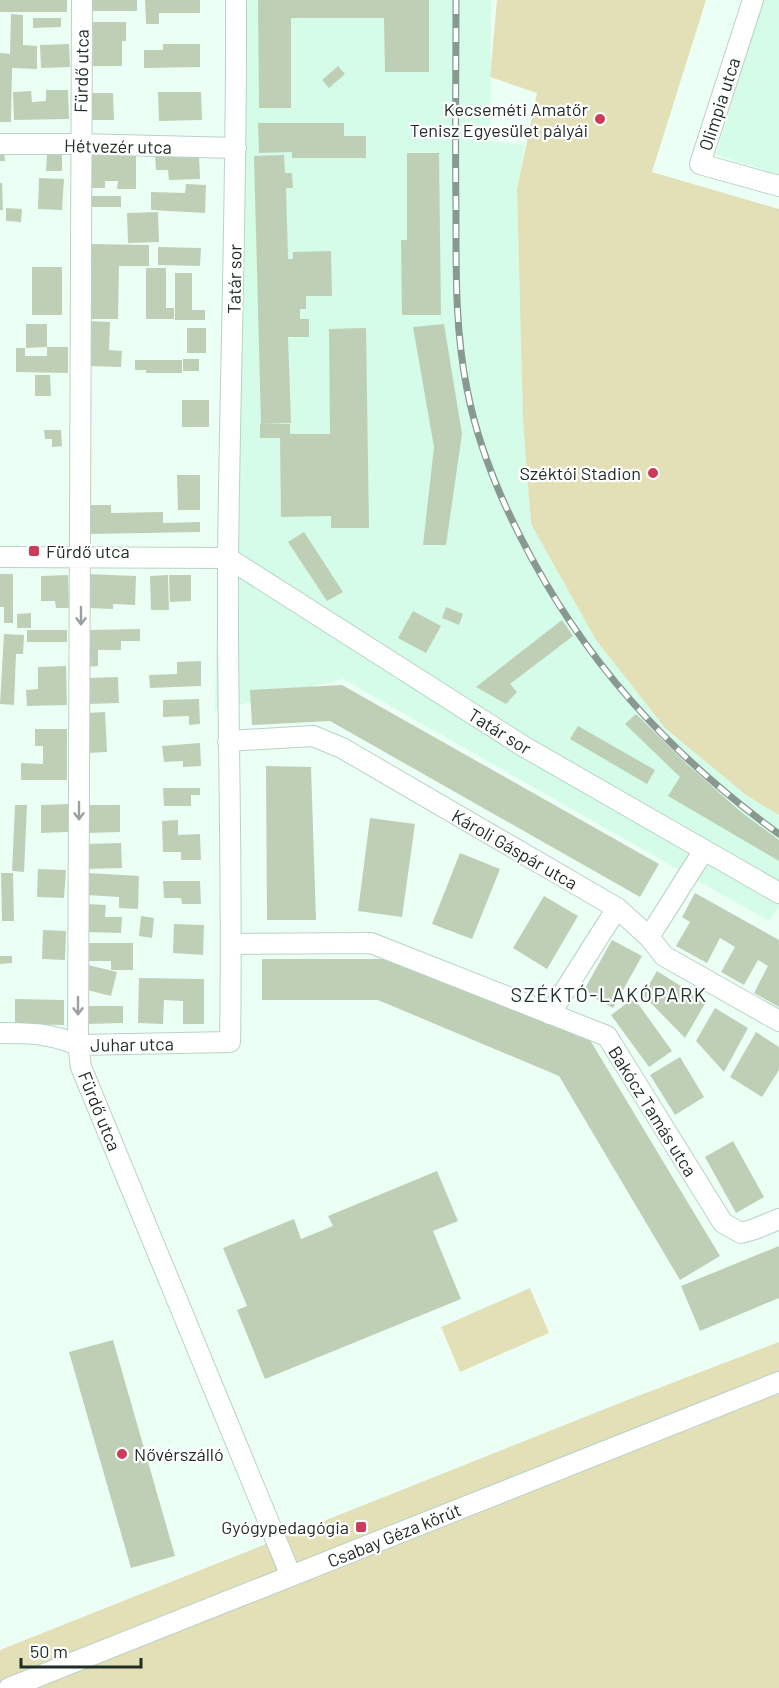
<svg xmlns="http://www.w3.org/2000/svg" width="779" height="1688" viewBox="0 0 779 1688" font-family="Barlow,sans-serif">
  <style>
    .built { fill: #d4fce8 }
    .green { fill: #e3e0b8 }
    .building { fill: #bfcfb5 }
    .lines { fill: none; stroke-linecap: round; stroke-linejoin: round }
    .minor-casing { stroke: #b6d4c5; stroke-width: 22 }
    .minor { stroke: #fff; stroke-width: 20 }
    .rail-casing { stroke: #899991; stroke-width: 7 }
    .rail { stroke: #fff; stroke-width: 4.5; stroke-dasharray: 14; stroke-linecap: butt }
    .oneway { stroke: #9ba09e }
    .poi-dot { fill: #cc3c5a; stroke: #fff; stroke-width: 2 }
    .labels { text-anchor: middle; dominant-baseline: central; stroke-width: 4.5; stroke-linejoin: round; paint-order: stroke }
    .street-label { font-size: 18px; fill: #212d27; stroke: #fff }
    .poi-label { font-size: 18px; fill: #212d27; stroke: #fff; text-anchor: end }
    .neighbourhood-label { font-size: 20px; letter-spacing: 1.5px; fill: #1a3429; stroke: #fff }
  </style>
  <rect width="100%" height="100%" fill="#ecfff5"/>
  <path class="built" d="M229,0h262l-1,141 35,4 -8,44 6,233 8,102 65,116 69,88 81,66 33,21v91l-10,15 -426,-242 -128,32z
    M763,0h16v174l-63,-19z"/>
  <path class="green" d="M497,0h209l-54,172 127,37v606l-33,-20 -81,-67 -69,-88 -65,-116 -8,-102 -6,-233 20,-96 -47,-16z
    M530,1288l19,45 -89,39 -19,-45z
    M779,1342v346h-779v-38l630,-251z"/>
  <path class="building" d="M0,0h67v12h-67z
    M86,0h51v11h-51z
    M145,0h55v13h-41v11h-13z
    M258,0h171v72h-44l-1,-54h-93v90h-32z
    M11,14l12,1v30l14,1v23l-25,-1 -1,54h-11v-69l10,1z
    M33,18h28v9l-28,1z
    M93,22h33v19h-4v25h-35l-1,-13 7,-1z
    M69,44l1,23 -29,1 -1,-23z
    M163,44h37v23l-56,1v-18h19z
    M338,66l7,8 -16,14 -7,-8z
    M46,90h22l1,29 -55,1 -1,-28 18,-1 1,11 14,-1z
    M158,92h43l1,28 -43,1z
    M87,93h26l1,27h-26z
    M258,123h86v13h22v22h-74v-6l-33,1z
    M0,149h4l1,12h-5z
    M88,151h48v38h-19l1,-8h-13v7h-17z
    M407,153h32l2,162h-39l-1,-75h6z
    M199,154l1,25 -31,1 -1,-10h-12l-1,-15z
    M47,155h15v16h-16z
    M284,155l1,18h7l1,15h-7l2,71h5v-7l38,-1 1,45h-26v13h-6v10h9v18h-21l3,86 -30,1 -7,-268z
    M39,178l25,1 -2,31 -24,-1z
    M0,183h2l1,27h-3z
    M186,184l20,1 -1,28 -54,-3v-18l34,1z
    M87,196h34v11h-34z
    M6,208l16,1 -1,13 -15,-1z
    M158,212l1,30 -31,1 -1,-30z
    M92,244l57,1v21h-30l-1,53h-27z
    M158,247l43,1 -1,18 -42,-1z
    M32,267h30v48h-30z
    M146,268h20v40h8v11h-28z
    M175,273h17v37h13v10h-30z
    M89,321l21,1 -1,28 13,1 -1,16 -34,-1z
    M26,324h21v23l-21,1z
    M444,324l18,110 -16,111h-23l11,-98 -21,-120z
    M187,328h19v25h-19z
    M366,328l3,200h-38v-12l-50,1 -1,-79h-20v-14h30v10h40l-1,-105z
    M47,347h21v26l-52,-1v-24h9v8h22z
    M183,359h16v12h-16z
    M135,360h47v13h-36v-3h-11z
    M35,375h15l1,21h-16z
    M182,400h27v27h-27z
    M44,430h17l1,16 -10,1v-8h-7z
    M177,475h23v35h-22z
    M88,505h23v8l52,-1v11l37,-1v10l-111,2z
    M304,532l39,60 -16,9 -39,-59z
    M0,574h13v49h-9v-16h-4z
    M87,574l49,2 -1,29 -22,-1v5l-27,-1z
    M68,575l1,33h-13l-1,-7h-14v-25z
    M168,575l1,35h-18l-1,-34z
    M169,575h22v26l-21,1z
    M446,607l17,7 -4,11 -17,-7z
    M413,611l28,15 -15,27 -28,-15z
    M31,613v15h-14v-14z
    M562,620l11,16 -63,48 7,8 -11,12 -30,-17z
    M140,629v12h-19v9h-23v16l-10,1v-37z
    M27,630h40v12h-40z
    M4,634l20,1 -1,19h-7l-2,51 -14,-1z
    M201,661v25l-51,2 -1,-13 28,-1v-12z
    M66,666l1,39 -40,1 -1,-16 12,-1v-22z
    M118,677l1,26 -31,1 -1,-26z
    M342,685l317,179 -19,33 -310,-176 -78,4 -2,-35z
    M199,699l1,25 -11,1v-9l-26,1v-17z
    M105,712l2,40 -19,1 -2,-40z
    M636,714l52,51 53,47 38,28v21l-111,-65 12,-19 -55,-53z
    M578,726l77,44 -8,14 -77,-45z
    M35,729h32v51h-46v-17l22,1v-18h-8z
    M200,743l1,23 -18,1v-6l-19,1 -2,-16z
    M266,766l45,1 5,153h-49z
    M163,788h37v7h-9v11h-27z
    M68,804v28l-27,1v-28z
    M15,805h12l-3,67 -12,-1z
    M87,805h33v27l-33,1z
    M370,818l45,6 -13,93 -44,-6z
    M178,820v15l22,-1 1,26h-20v-8h-18l-1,-31z
    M121,843l1,25 -36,1 -1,-25z
    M460,853l40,16 -28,70 -40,-15z
    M38,869l28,1 -2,28 -27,-1z
    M1,873h12l1,48h-12z
    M88,873l51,3 -1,33 -19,-1v-11l-32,-2z
    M163,881h37l1,23h-19l-1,-6h-17z
    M695,893l84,47v67l-25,-14 14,-27 -10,-6 -14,25 -23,-13 14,-25 -15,-9 -13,25 -31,-17 14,-24 -8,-5z
    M544,896l34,20 -31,53 -34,-21z
    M87,904l19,1 -1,12h17l-1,16 -35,-1z
    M141,916l13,2 -2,20 -13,-2z
    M174,924l30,1 -1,30 -30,-2z
    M43,930l23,1 -1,29 -23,-1z
    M612,940l30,16 -29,52 -30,-16z
    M86,943h47v27h-22v-9h-25z
    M0,956h12v7l-12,1z
    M262,959h124l204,81 130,216 -40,24 -121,-204 -181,-76h-116z
    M88,965l29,7 -6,24 -28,-7z
    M657,971l49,31 -21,36 -42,-43z
    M139,978l65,1v45h-21v-23l-19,-1 -1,24 -25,-1z
    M634,998l38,53 -23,16 -38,-52z
    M15,999l49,1v25l-49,-1z
    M86,1006h37v17l-37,1z
    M715,1008l33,20 -24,44 -28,-31z
    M756,1032l23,15v23l-17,27 -32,-20z
    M680,1057l24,40 -29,18 -25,-40z
    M733,1141l31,56 -28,16 -31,-56z
    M437,1171l21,50 -25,10 28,68 -196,80 -28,-69 10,-4 -24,-58 71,-29 7,20 32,-13 -5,-10z
    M779,1246v52l-79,33 -19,-45z
    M113,1340l62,216 -44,12 -62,-216z"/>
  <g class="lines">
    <defs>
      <path id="minor" d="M82,0l-4,1045 3,22 210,509
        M753,0l-53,164 79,22
        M0,144h80l156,4
        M0,557l228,1
        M228,558l295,188 256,147
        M228,741l85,-5 29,12 275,160 32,29 15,19 115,65
        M649,937l55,-87
        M231,944l140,-1 236,93 116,187 18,10 14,-4 24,-10
        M550,1014l67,-106
        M0,1033c31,0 49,0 78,12l152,-3c3,-161 -3,-321 -2,-482 2,-187 9,-373 8,-560
        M9,1688l770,-306"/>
    </defs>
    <use href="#minor" class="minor-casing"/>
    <use href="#minor" class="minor"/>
    <defs>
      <path id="rail" d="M456,0c0,70 -1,139 0,209 0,60 -1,121 11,180 10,52 29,100 53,147 62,123 148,217 259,298"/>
    </defs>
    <use href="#rail" class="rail-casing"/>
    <use href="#rail" class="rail"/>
  </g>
  <defs><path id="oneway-shaft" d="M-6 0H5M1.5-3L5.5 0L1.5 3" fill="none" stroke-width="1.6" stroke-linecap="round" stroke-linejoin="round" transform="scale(1.5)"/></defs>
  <g class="oneway">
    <use href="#oneway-shaft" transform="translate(81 616) rotate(90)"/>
    <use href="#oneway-shaft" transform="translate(79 811) rotate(90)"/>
    <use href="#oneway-shaft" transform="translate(78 1006) rotate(90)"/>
  </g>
  <g class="poi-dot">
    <circle cx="600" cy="119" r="6"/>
    <circle cx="653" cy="473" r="6"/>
    <rect x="28" y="545" width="12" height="12" rx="3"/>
    <circle cx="122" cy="1454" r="6"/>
    <rect x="355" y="1521" width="12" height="12" rx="3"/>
  </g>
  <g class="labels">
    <g class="street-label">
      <text transform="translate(81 71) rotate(-89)">Fürdő utca</text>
      <text transform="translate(719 104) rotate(-72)">Olimpia utca</text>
      <text transform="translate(118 146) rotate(1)">Hétvezér utca</text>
      <text transform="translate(234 279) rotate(-89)">Tatár sor</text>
      <text transform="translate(500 731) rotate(32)">Tatár sor</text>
      <text transform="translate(515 849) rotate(30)">Károli Gáspár utca</text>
      <text transform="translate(132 1044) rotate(-1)">Juhar utca</text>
      <text transform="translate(100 1111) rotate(68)">Fürdő utca</text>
      <text transform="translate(653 1111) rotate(58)">Bakócz Tamás utca</text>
      <text transform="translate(394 1535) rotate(-22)">Csabay Géza körút</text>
    </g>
    <g class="poi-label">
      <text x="588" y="109">Kecseméti Amatőr<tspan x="588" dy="21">Tenisz Egyesület pályái</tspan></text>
      <text x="641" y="473">Széktói Stadion</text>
      <text x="46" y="551" text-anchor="start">Fürdő utca</text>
      <text x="134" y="1454" text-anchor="start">Nővérszálló</text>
      <text x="349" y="1527">Gyógypedagógia</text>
    </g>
    <g class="neighbourhood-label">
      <text x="609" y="994">SZÉKTÓ-LAKÓPARK</text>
    </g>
  </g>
  <path d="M21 1658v9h120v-9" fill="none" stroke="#212d27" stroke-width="3"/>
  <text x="30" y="1658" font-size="18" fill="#212d27" stroke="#ffffff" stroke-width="4.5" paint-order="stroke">50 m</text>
</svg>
